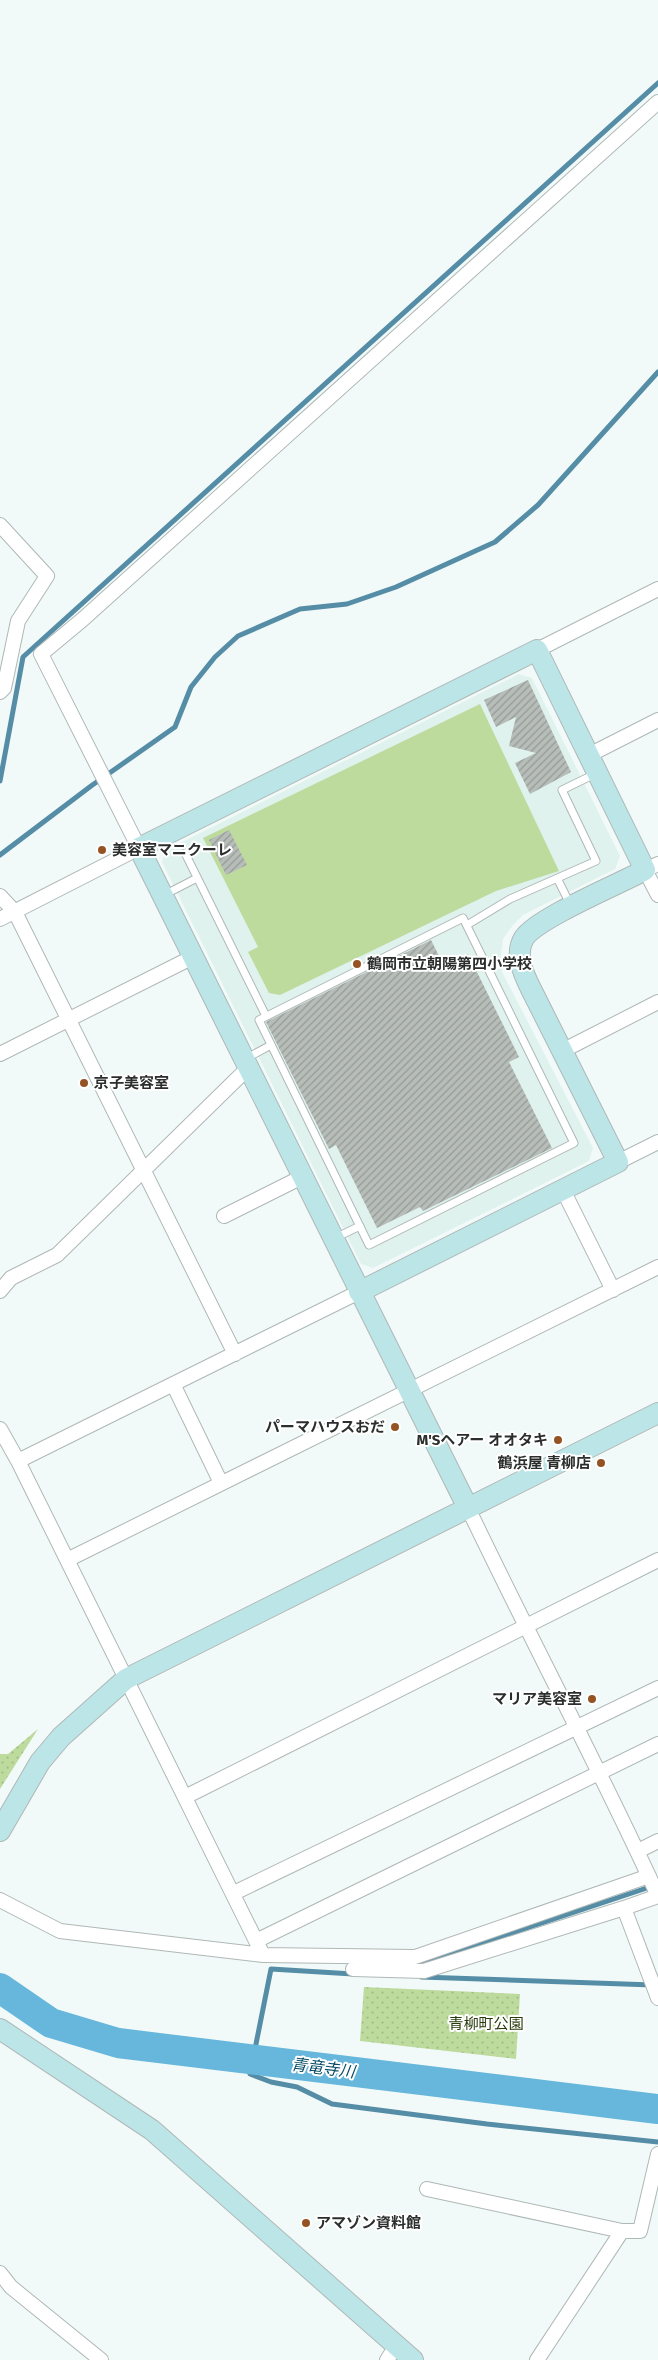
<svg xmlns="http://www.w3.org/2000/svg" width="658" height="2360" viewBox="0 0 658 2360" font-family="'Fira Sans','Noto Sans JP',sans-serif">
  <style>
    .built { fill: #dff2ed }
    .park { fill: url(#park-dots) }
    .pitch { fill: #bedb9e }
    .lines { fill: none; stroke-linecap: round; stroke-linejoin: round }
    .stream { stroke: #558da7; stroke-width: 5 }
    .river { stroke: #67b6db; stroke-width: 30 }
    .building { fill: url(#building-hatch) }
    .lane-casing { stroke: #afb8b6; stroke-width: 9 }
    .street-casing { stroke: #afb8b6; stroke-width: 16 }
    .secondary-casing { stroke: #afb8b6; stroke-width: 22 }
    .lane { stroke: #fff; stroke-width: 7 }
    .street { stroke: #fff; stroke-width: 14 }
    .secondary { stroke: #bce5e8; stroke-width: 20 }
    .poi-dot { fill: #955222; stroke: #fff; stroke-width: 2 }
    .labels { text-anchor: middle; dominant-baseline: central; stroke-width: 4; stroke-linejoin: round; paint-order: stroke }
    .poi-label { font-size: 15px; font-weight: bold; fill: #2b2e2d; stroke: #fff; text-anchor: start }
    .park-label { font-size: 15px; fill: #283b0b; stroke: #fff }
    .water-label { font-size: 16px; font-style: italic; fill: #0a4e67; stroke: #fff }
  </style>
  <defs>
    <pattern id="park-dots" width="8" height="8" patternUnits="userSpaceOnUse" patternTransform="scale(1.25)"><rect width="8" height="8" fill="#bedb9e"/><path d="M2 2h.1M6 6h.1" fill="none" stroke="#a3bc88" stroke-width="1.8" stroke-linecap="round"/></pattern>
    <pattern id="building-hatch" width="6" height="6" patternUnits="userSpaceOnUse" patternTransform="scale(1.25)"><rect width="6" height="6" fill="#b7bdb8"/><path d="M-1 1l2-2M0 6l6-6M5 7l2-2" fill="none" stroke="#959a96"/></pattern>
  </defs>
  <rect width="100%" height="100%" fill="#f1faf8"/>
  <path class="built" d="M519,674l13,4 88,178 -5,13 -92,46 -10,10 -10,14 -2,16 1,17 91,176 -4,13 -216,107 -12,-4 -199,-402 4,-12z"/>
  <path class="park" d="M38,1729l-38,60v-35h8z
    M364,1987l156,7 -4,65 -156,-18z"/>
  <path class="pitch" d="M480,704l79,167 -63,20 -216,104 -11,-2 -21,-41 10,-5 -55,-109z"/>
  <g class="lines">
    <path class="stream" d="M0,781l23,-124 635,-574
      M0,855l91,-69 84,-59 16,-40 24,-30 23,-21 62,-27 47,-5 49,-17 99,-45 43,-37 120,-133
      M412,1966l241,-80
      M353,1974l-82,-5 -21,105 21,8 26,5 35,17 155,20 171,18
      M421,1977l232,8"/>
    <path class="river" d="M0,1988l51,35 67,20 540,66"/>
  </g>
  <path class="building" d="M528,680l43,92 -41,22 -15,-31 21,-10 -27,-7 7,-29 -20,10 -12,-27z
    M229,830l18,35 -21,10 -17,-35z
    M431,940l13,26 24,-12 51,103 -10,5 43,86 -129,63 -3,-4 -43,21 -41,-83 -7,4 -63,-127z"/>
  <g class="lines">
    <defs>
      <path id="lane" d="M185,853l81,163
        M558,880l12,24
        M164,895l33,-17
        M463,918l111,225 -205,102 -110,-225z
        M467,925l43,-26 86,-38 -34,-71 35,-17
        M245,1059l26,-14
        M335,1238l25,-12"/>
      <path id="street" d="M0,525l47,51 -29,45 -14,67 -4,4
        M537,650l121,-61
        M589,755l69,-35
        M658,864l-13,6 13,25
        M0,896l15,16 220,442
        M0,919l139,-71 -98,-194 41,-34 576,-518
        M562,1051l96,-49
        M0,1054l193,-97
        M618,1162l40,-20
        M563,1190l50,100
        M224,1216l78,-39
        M0,1291l11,-13 46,-23 191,-187
        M173,1384l48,99
        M0,1429l18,32 245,494
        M18,1461l341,-169
        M468,1508c62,130 130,257 190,388
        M67,1560l591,-293
        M185,1797l473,-237
        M638,1851l20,-10
        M234,1893l424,-205
        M658,1896l-34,12 34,90
        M0,1900l60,31 203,24 152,2 234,-81
        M256,1941l402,-197
        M353,1969l71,2 200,-63
        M427,2189l195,42h18l18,-77
        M0,2273l11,14 90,73
        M387,2360l9,-14
        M537,2360l85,-129"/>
      <path id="secondary" d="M359,1292l259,-130 -87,-173c-7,-14 -17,-35 -7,-51 13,-20 97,-55 121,-68l-108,-220 -398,198 329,660
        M0,1831l40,-69 21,-25 65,-58 532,-266
        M0,2029l152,101 261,230"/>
    </defs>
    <use href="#lane" class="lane-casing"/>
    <use href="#street" class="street-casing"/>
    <use href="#secondary" class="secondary-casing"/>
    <use href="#lane" class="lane"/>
    <use href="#street" class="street"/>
    <use href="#secondary" class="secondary"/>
  </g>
  <g class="poi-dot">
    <circle cx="102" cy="850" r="5"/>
    <circle cx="357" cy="964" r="5"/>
    <circle cx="84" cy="1083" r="5"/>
    <circle cx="395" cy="1427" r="5"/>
    <circle cx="558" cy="1440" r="5"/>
    <circle cx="601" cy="1463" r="5"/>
    <circle cx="592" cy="1699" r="5"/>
    <circle cx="306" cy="2223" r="5"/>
  </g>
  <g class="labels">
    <g class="poi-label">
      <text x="112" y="850">美容室マニクーレ</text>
      <text x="367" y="964">鶴岡市立朝陽第四小学校</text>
      <text x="94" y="1083">京子美容室</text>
      <text x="385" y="1427" text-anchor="end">パーマハウスおだ</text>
      <text x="548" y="1440" text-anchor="end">M'Sヘアー オオタキ</text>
      <text x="591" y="1463" text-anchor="end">鶴浜屋 青柳店</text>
      <text x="582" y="1699" text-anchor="end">マリア美容室</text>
      <text x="316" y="2223">アマゾン資料館</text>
    </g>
    <g class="park-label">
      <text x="486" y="2024">青柳町公園</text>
    </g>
    <g class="water-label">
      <text transform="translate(323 2068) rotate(7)">青竜寺川</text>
    </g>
  </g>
</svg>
